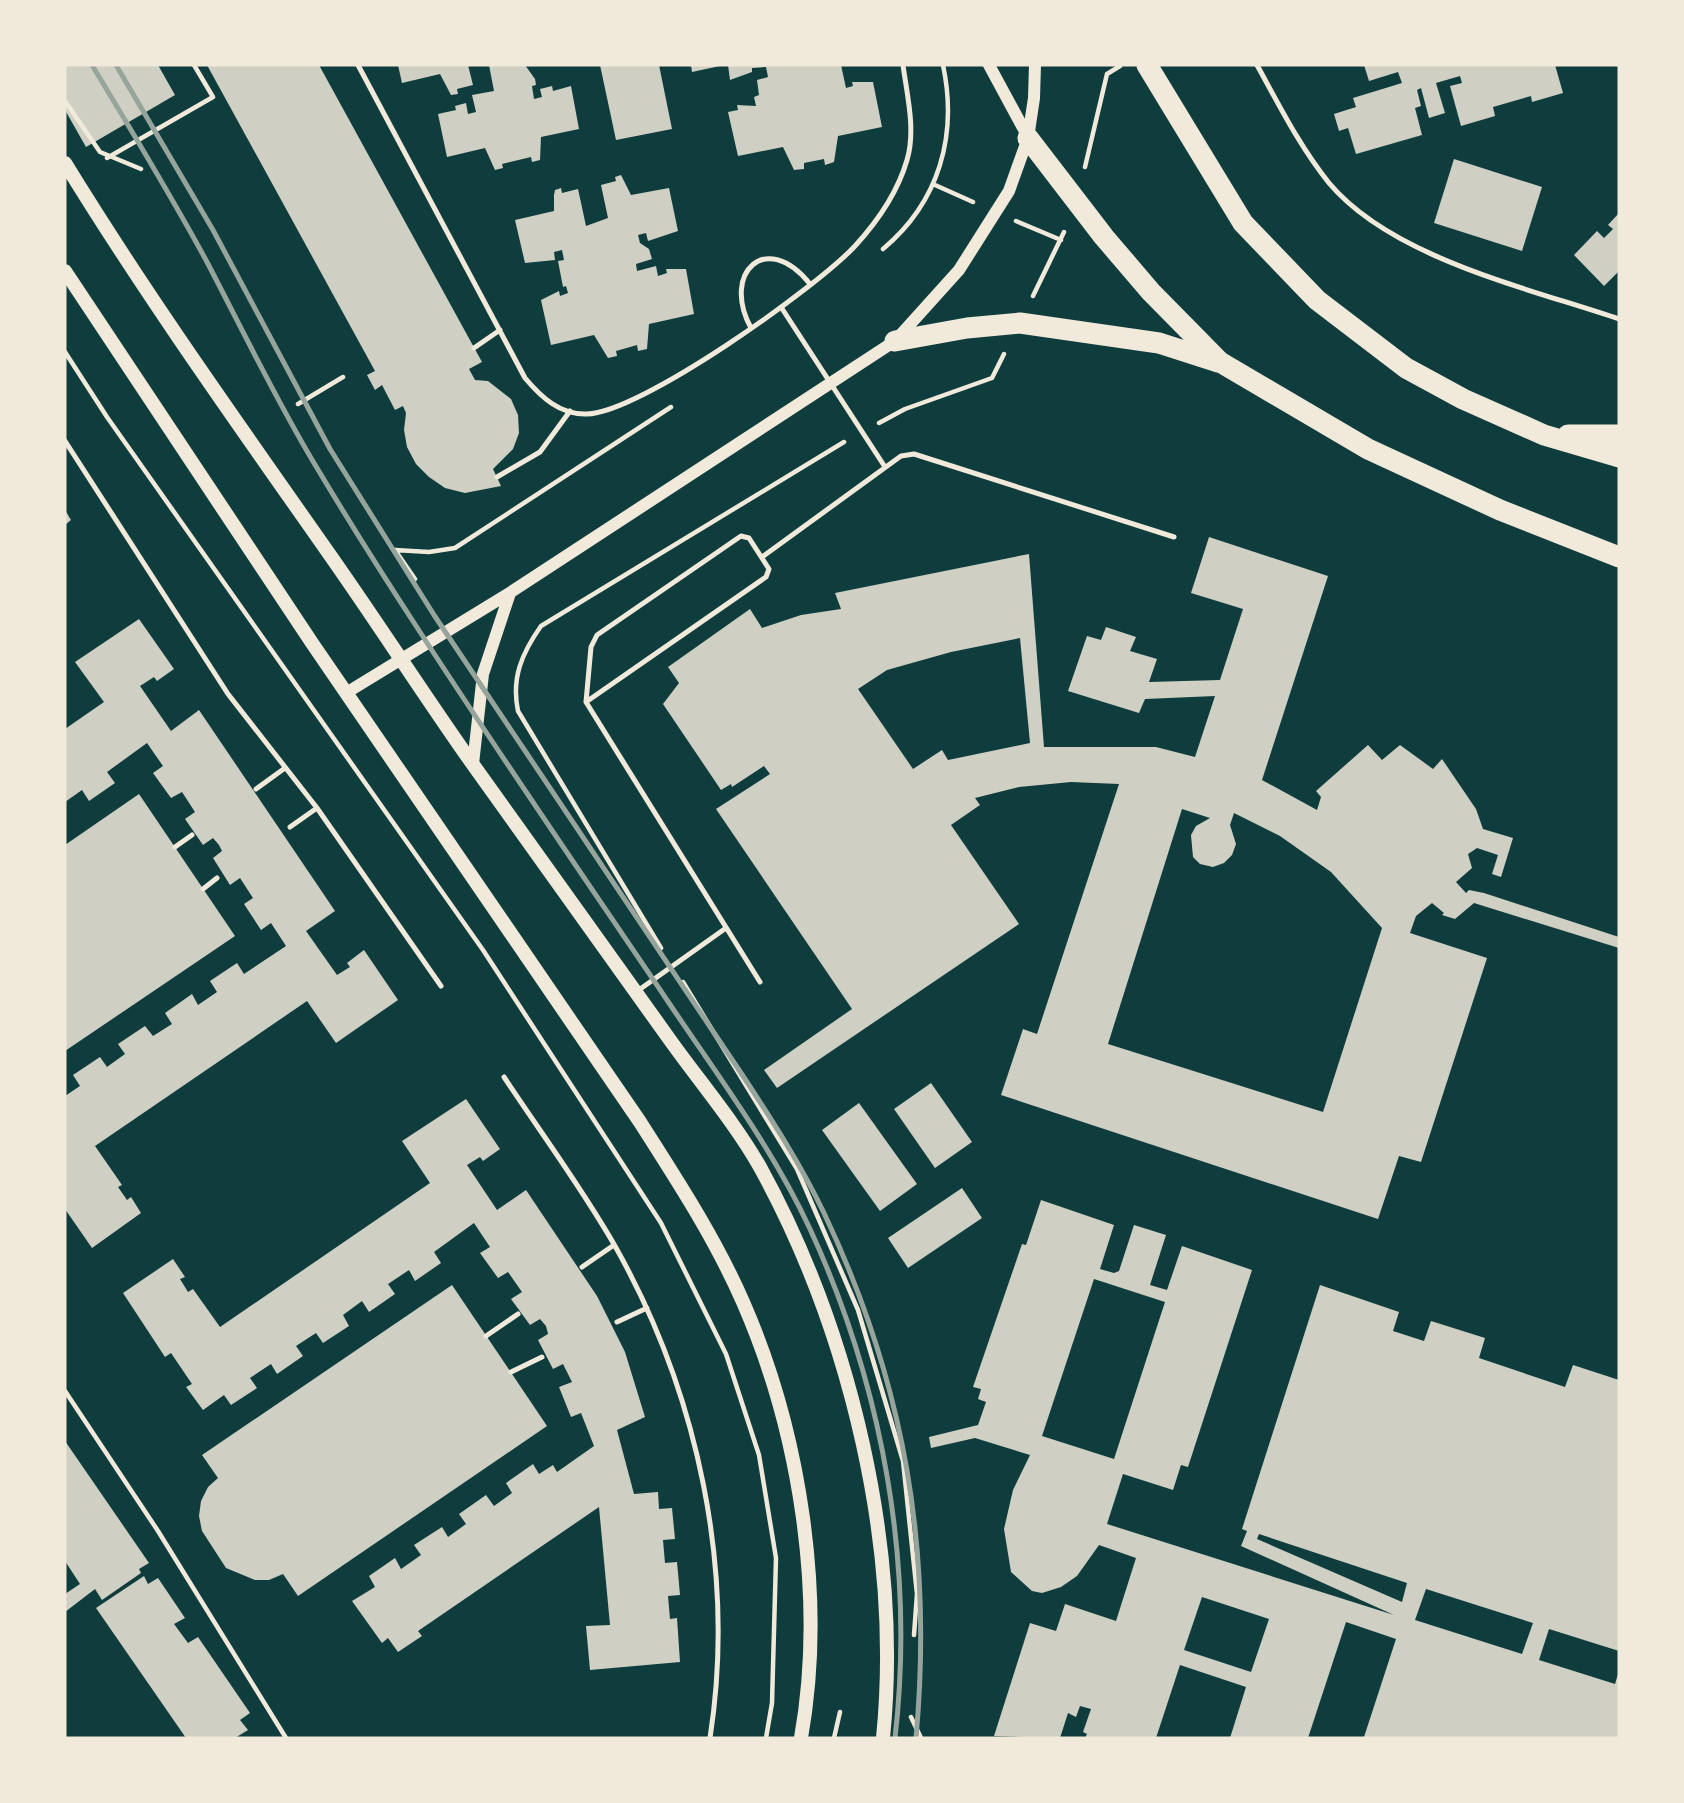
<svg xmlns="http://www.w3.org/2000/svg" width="1684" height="1803" viewBox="0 0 1684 1803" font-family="'Times New Roman',serif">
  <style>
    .building { fill: #cfcfc3; fill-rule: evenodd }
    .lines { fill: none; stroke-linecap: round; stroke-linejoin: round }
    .path { stroke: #f1e9da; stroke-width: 4.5 }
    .service { stroke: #f1e9da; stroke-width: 5 }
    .tertiary { stroke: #f1e9da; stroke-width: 12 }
    .secondary { stroke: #f1e9da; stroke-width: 14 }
    .motorway { stroke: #f1e9da; stroke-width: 21 }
    .rail { stroke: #97a49c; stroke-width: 5 }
  </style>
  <rect width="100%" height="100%" fill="#0f3d3e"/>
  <path class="building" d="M65,65h93l17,30 -89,52 -21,-37z
    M207,65h112l163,297 -13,7 6,11 13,1 23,18 7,16 1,18 -6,16 -20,20 8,17 -36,7 -20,-5 -16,-11 -13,-13 -9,-17 -3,-17 2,-17 -3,-7 -8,4 -13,-25 -7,5 -8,-15 8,-4z
    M398,65h70l5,20 -16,4 1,5 -7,1 -11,-21 -38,9z
    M489,65h36l10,14 1,6 -4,1 2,13 8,-2 -2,-8 12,-3 1,5 18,-5 8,43 -38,8 -1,23 -8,2 -1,-5 -29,7 1,4 -8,2 -10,-22 -38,9 -9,-43 18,-4 -1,-4 11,-3 2,11 8,-2 -4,-17 22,-4z
    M600,65h59l13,64 -56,11z
    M691,65h29v1l-28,6z
    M728,65h113l5,23 7,-2 -1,-4h21l9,45 -44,9 -4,26 -9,3 -1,-6 -20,4v6l-10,1 -11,-23 -45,9 -10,-44 10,-2 -1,-5 19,1 -2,-9 5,-2 -2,-15 11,-3 -2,-10 -14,1v4l-22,8z
    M1364,65h191l8,28 -31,9 -1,-6 -38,11 2,9 -34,10 -11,-40 12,-3 -2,-7 -24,7 9,30 -16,5 -8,-30 -4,2 4,16 -6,2 7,27 -66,19 -8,-26 -9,3 -5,-17 22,-7 -3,-9 49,-15 -4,-11 -29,9z
    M1454,159l88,28 -20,64 -88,-28z
    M621,175l10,20 38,-7 9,43 -30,10 -2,-8 -8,2 2,8 9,6 3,10 -16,5 1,7 19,-5 2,10 9,-3 -1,-4h20l8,45 -45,10 -2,25 -9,2 -1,-6 -21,6 1,5 -9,2 -14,-23 -43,10 -10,-45 18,-9 1,5 8,-3 -2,-7 -3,1 -5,-26 6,-1 -2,-10 -8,2 1,8 -30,3 -10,-43 39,-9v-16l1,-5 6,-2 1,5 16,-4 8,37 22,-8 -7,-33 15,-4 -1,-4z
    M1619,213v58l-15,15 -30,-31 23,-24 7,7 9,-9 -5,-4z
    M65,510l6,10 -6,5z
    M1209,537l119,39 -66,204 55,30 4,-13 -5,-6 52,-46 14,15 18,-15 33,24 9,-10 34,50 7,20 30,9 -12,39 -9,-3 6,-19 -21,-7 -9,6 4,14 -16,14 10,11 3,-3 15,3 135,44v11l-145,-45 -19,16 -13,-4 2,-2 -12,-10 -16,13 -6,17 77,25 -66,204 -22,-6 -21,63 -377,-124 22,-66 14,5 82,-250 -48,-2 -52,5 -44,11 5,7 -29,20 68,99 -242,164 -13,-18 88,-61 -136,-200 54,-35 -6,-8 -32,21 -1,-3 -10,6 -58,-86 16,-21 -11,-16 82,-58 12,19 39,-13 40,-6 -6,-16 194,-39 15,193h112l39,10 20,-61 -70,3 -6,14 -71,-22 19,-55 14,4 5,-13 30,10 -6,14 27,8 -8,23 71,-2 23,-71 -52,-16zM1020,638l10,105 -82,17 -6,-10 -29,19 -55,-80 29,-19 64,-18zM1182,809l28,9 -14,8 -5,9 2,22 7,7 13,3 11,-4 8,-8 4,-11 -6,-19 4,-12 46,23 51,36 51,56 -59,184 -215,-68z
    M139,619l35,50 -17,12 -3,-4 -14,9 31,45 28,-21 136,201 -29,20 31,44 13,-8 -3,-4 17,-13 34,50 -62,43 -29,-42 -212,145 27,39 -4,2 9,13 4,-3 10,16 -49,35 -27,-39v-113l15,-10 -7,-11 27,-18 7,10 18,-13 -7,-10 27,-18 8,10 19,-12 -7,-11 27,-19 6,11 19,-13 -7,-11 27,-18 7,11 42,-28 -15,-23 -10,7 -17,-26 9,-6 -13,-20 -10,7 -17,-27 9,-7 -3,-6 -6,-7 -10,7 -18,-26 10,-7 -13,-20 -11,6 -18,-25 10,-7 -16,-23 -40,29 8,11 -26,18 -7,-11 -17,12v-73l39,-27 -29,-40z
    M139,794l96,142 -170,115v-206z
    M931,1083l41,59 -37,26 -41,-59z
    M466,1099l34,50 -17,12 -3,-4 -13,8 30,45 29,-20 71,106 28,56 20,65 -28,13 17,64 24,-2 1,17 13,-1 3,31 -12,1 2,23 12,-1 3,33 -12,1 2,23 7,-1 3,44 -90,8 -4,-44 24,-1 -11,-118 -181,124 4,5 -24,16 -10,-14 -6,5 -30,-42 23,-14 -6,-11 26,-18 6,11 20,-14 -7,-10 28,-18 6,10 18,-13 -7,-10 27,-19 8,11 18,-13 -6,-10 27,-19 6,10 14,-9 4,7 37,-26 -13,-33 -10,4 -12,-30 13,-5 -9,-18 -10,5 -15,-29 10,-6 -2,-8 -6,-7 -10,6 -19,-26 11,-7 -14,-20 -10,6 -18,-25 10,-6 -16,-24 -40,29 7,11 -26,18 -6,-11 -21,14 7,10 -26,18 -7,-11 -19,14 6,11 -26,17 -7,-10 -20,13 7,10 -26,18 -6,-10 -21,14 7,10 -26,17 -7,-10 -21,15 -17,-23 6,-3 -21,-31 -6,4 -42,-64 50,-34 12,18 -5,2 8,13 5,-3 27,38 210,-144 -28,-42z
    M859,1103l58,81 -37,27 -58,-81z
    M962,1188l20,30 -74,50 -20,-30z
    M1041,1200l73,25 -14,44 14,4 5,-2 15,-46 32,10 -16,50 17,5 15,-44 70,24 -64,197 -7,-2 -8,25 -50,-16 -16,50 287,91 -153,-69 6,-15 -5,-2 78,-244 79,27 -6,19 31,10 7,-20 54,17 -6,20 86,29 8,-22 46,15v271l-70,-22 -10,31 76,24 4,-13v67l-255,-1 32,-98 -50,-17 -38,116h-78l16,-51 -66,-22 -24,73h-71l2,-4 -4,-2 8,-23 -11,-3 -4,11 -8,-4 -8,25 -66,-2 36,-113 26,8 9,-27 51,17 20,-63 -37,-13 -22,31 -16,11 -19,6 -10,-2 -21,-19 -7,-43 9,-39 17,-35 -55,-17 -44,10 -2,-11 49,-12 8,-23 -8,-3 3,-10 -8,-2 49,-143 4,1zM1094,1279l71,23 -51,157 -72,-23zM1259,1534l148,49 -5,19 -145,-63zM1426,1589l107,34 -11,31 -107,-34zM1202,1597l67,22 -18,53 -67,-22z
    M452,1285l95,141 -249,170 -15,-22 -14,6h-14l-29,-12 -24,-37 -3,-15 2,-15 7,-14 10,-9 -16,-23z
    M65,1441l84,122 -10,6 2,4 -39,27 -7,-11 -30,23v-18l15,-10 -15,-23z
    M144,1576l4,8 10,-6 27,40 -11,6 14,19 10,-6 52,76 -10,7 8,10 -13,8h-49l-90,-130z"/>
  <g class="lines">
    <path class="path" d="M65,101l35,51 41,17
      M107,158l106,-61 -19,-32
      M1085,167l22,-93 13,-8
      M935,185l38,17
      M1016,221l45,19
      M883,249c56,-47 75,-113 60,-184
      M1033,296l31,-64
      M65,352l42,65 376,533 178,273 65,131 33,101 17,103 -4,145 -6,35
      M298,404l45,-27
      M879,423l26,-14 87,-31 12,-24
      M395,550l34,2 26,-4 216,-141
      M395,550l20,29
      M661,948l-143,-237c-7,-33 4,-58 23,-85l303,-184
      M683,982l114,187 61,141 45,151 14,133 -3,41
      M65,1391l93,140 128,207
      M911,1717l10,21
      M834,1738l6,-26"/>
    <path class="service" d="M358,65l167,313c16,19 35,37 62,36 53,-1 229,-126 268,-168 22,-24 43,-55 52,-86 9,-30 0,-65 -4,-95
      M1257,65c22,40 43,82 72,118 63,75 199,105 290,136
      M781,307l104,160
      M751,328c-30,-55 15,-99 59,-44
      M474,348l26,-18
      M65,441l163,253 89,114 124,178
      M497,477l43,-25 30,-41
      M762,557l139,-101 13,-2 260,83
      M586,702l180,-125 3,-8 -20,-31 -8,-2 -144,99 -6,12 -5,55 174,280
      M256,789l29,-21
      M290,827l27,-19
      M175,847l17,-12
      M203,889l14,-11
      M636,992l90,-64
      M504,1077c37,56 78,111 111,169 83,147 121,325 95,492
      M582,1267l32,-22
      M617,1322l30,-14
      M486,1336l32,-22
      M511,1372l31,-15"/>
    <path class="tertiary" d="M989,65l39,72
      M346,693l165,-101 384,-251 64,-71 50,-79 19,-53 6,-40 1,-33
      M473,764l10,-90 27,-81"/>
    <path class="secondary" d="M65,163c81,132 171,258 260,385 51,72 98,146 149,218 65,92 131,183 196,274 30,42 65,83 90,127 91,166 142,381 123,571
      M65,271l247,372 328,479c37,58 75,116 103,180 57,130 83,296 58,436"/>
    <path class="motorway" d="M1147,65l96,158 74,77 89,68 57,31 81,36 75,22
      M1028,138l76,99 47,55 69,70 148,87 132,61 119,47
      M895,341l72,-13 53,-5 139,20 59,19
      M1568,435h51"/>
    <path class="rail" d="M92,65c39,65 79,130 115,197 35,67 68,136 107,201 34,57 70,114 106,169 81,125 166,248 249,371 49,73 104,146 141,226 73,158 105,336 85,509
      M116,65l97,165 117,219 104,166 309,461c29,44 58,89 81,137 81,171 109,337 92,525"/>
  </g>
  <rect width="1684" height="1803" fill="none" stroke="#f1e9da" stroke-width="133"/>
</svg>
